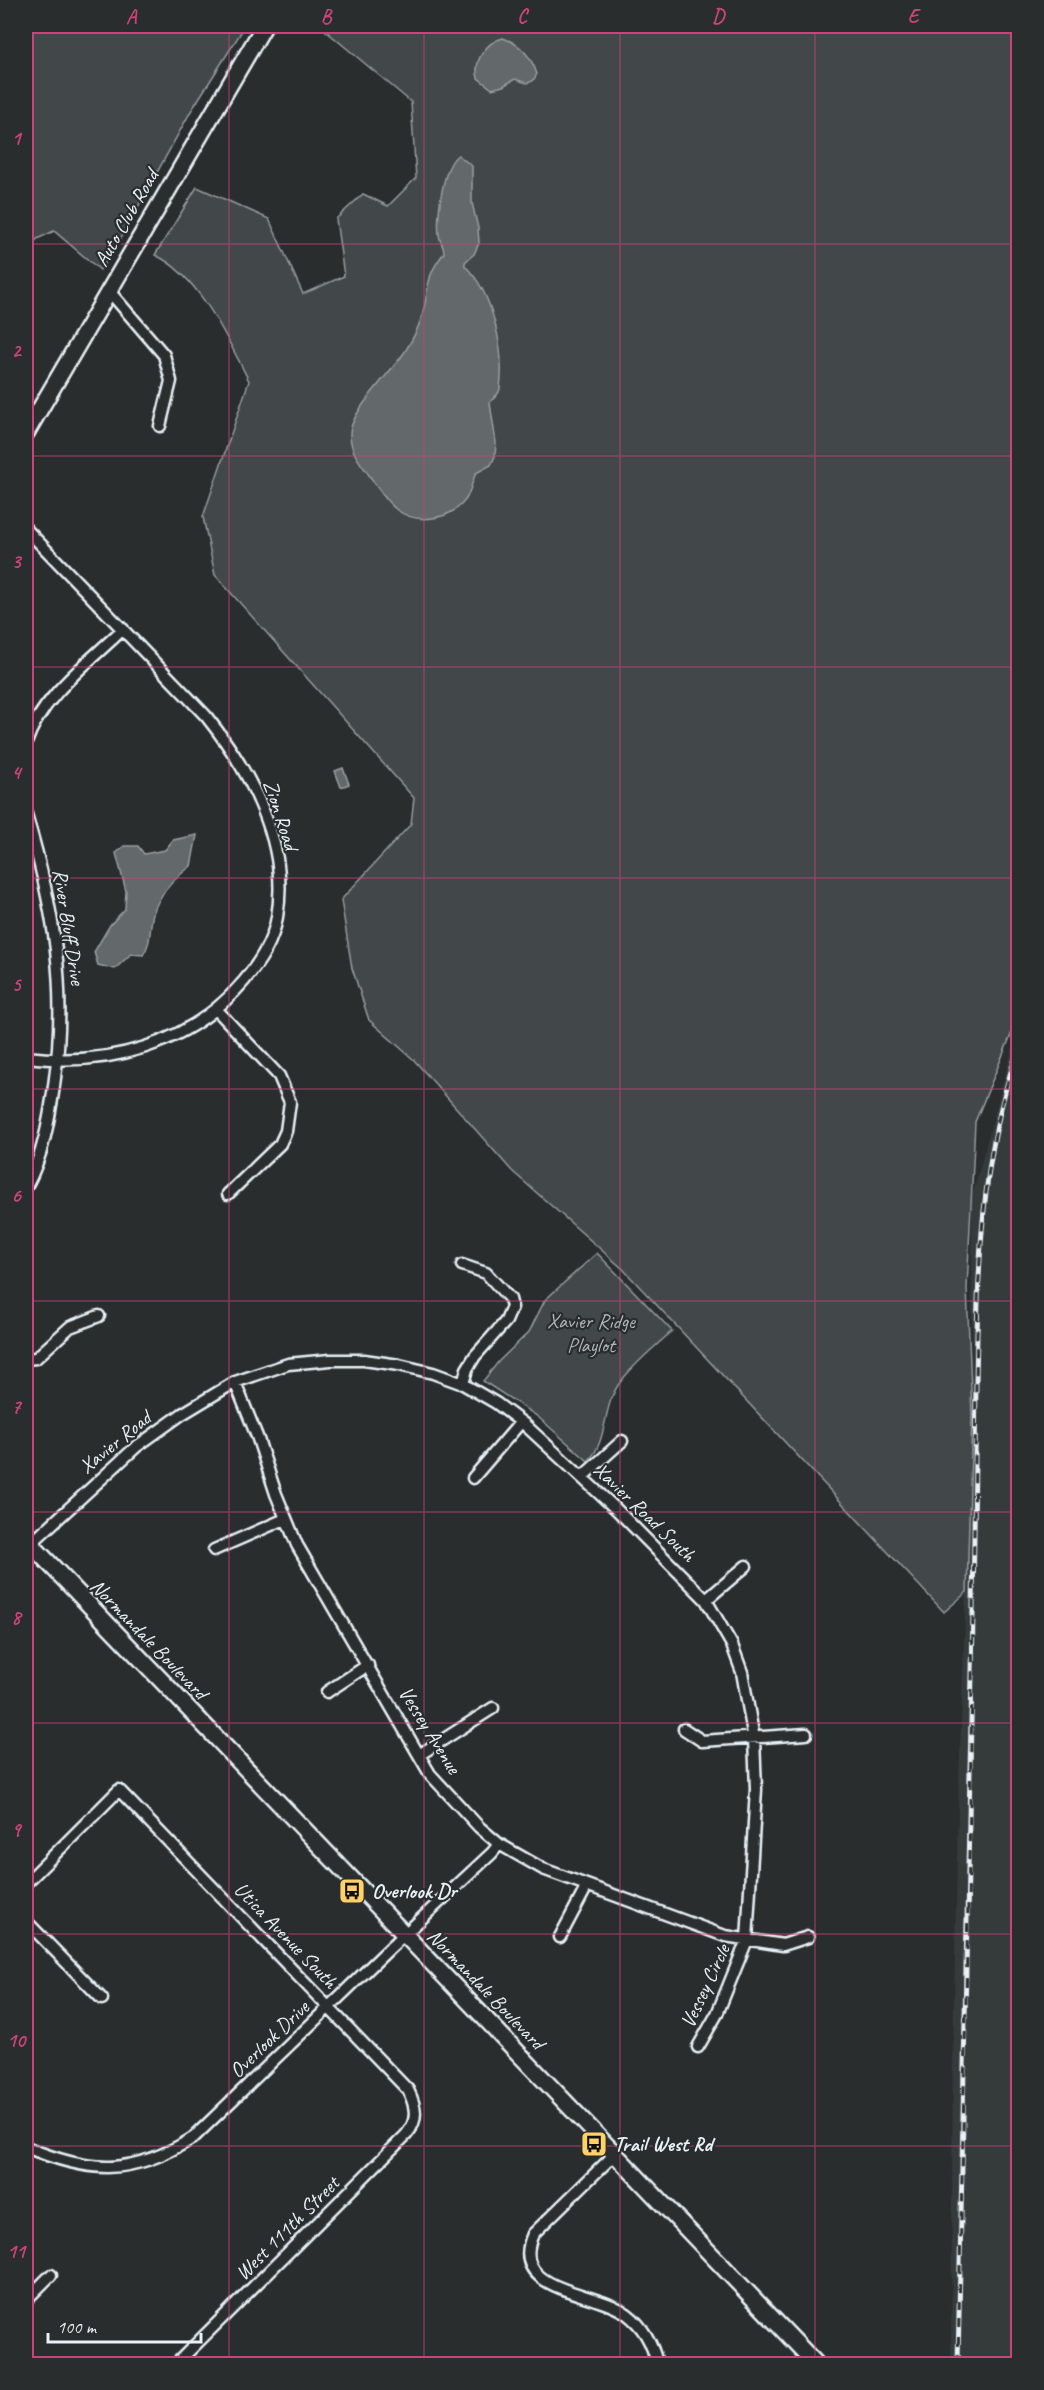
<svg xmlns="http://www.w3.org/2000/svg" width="1044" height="2390" viewBox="0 0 1044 2390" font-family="Caveat,sans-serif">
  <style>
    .built { fill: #363a3b }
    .green { fill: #424648; stroke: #959ca0; stroke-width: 1.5 }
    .water { fill: #63686b; stroke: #989fa3; stroke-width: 1.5 }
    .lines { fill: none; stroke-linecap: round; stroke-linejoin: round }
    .street-casing { stroke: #e8f1f8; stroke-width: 15 }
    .secondary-casing { stroke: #e8f1f8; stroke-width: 20 }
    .street { stroke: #2a2d2e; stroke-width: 10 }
    .secondary { stroke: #2a2d2e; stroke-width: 15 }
    .rail-casing { stroke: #e8f1f8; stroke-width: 5 }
    .rail { stroke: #2a2d2e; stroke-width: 3; stroke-dasharray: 9; stroke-linecap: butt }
    .grid { fill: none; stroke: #ca437a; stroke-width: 1.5; stroke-opacity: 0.55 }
    .labels { text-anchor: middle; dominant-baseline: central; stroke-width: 4.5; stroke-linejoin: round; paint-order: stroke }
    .street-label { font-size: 21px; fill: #e8f1f8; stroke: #2a2d2e }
    .park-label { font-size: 21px; fill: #aeb5ba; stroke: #2a2d2e }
    .poi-label { font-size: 21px; font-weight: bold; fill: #e8f1f8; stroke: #2a2d2e; text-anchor: start }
    .neatline { fill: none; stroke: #ca437a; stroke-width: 2 }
    .grid-label { font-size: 20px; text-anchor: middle; font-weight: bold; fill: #ca437a }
  </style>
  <rect width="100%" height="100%" fill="#2a2d2e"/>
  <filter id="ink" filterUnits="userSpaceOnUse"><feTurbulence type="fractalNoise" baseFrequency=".0167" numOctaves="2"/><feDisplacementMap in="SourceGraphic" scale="12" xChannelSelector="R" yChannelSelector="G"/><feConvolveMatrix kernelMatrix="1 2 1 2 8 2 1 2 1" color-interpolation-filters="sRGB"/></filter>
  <g filter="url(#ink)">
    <path class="built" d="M1018,1028v1336h-67l2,-314 5,-242 14,-383v-228z"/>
    <path class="green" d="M26,26h219l-54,85 -78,141 -13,18 -46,-39 -17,8 -11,13z
      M320,26h698v992l-43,104 -8,166 5,128 -5,176 -23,20 -321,-343 -111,-98 -98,-111 -45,-40 -17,-52 -11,-68 70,-76 3,-26 -199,-223 -12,-58 46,-136c-20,-40 -51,-107 -94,-126l42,-68 72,32 34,75 41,-18 -8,-57 27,-25 25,12 28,-28 -5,-76z
      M597,1253l75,78c-17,16 -40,34 -53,53 -17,23 -11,58 -31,77l-51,-45 -54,-35 16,-20 30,-29 16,-32z"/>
    <path class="water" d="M503,38c18,6 28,18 34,36l-4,7 -6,2 -12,-4 -12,7 -11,3 -14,-11c-5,-17 8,-36 25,-40z
      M458,155l14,11v37l6,25 1,15 -5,11 -9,8v4c28,26 40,85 35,122 0,7 -7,9 -10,15l6,40 -1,13 -4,9 -15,8c-4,8 -5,18 -10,26 -15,21 -49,26 -69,11 -11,-8 -18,-21 -26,-32 -10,-15 -20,-24 -21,-43 -1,-22 41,-63 54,-82 8,-12 14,-24 18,-37 8,-28 2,-38 22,-63 0,-7 -4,-11 -5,-18 -2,-18 3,-69 19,-80z
      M343,768l6,16 -8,3 -6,-16z
      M197,835l-6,31c-16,12 -32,27 -38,48 -4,14 -1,28 -10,41l-12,-1 -16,15 -17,-4 -4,-13 16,-27 15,-16 1,-18 -10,-38 8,-7h14l6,8 21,-4 8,-10z"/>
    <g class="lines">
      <defs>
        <path id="street" d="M109,291l55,64 7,26 -11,45
          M26,529l180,187c44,55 84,128 71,201 -4,25 -17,45 -33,64 -55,65 -136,86 -218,76
          M26,743c15,-46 63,-81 97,-114
          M26,814c28,95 42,172 28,272 -5,35 -11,70 -28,101
          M216,1009l63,67 11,26 -4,29 -6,13 -52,50
          M462,1265l24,8 24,26 2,8 -6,14 -31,35 -8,13 -4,15
          M26,1359l10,-1 34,-31 29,-11
          M235,1382l23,57 18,55 21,51 133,229 49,53 20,17 44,25 182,67 58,9 25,-8
          M582,1477l40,-36
          M473,1478l48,-56
          M26,1548l110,-101 46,-33 53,-32 53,-18 42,-4h34l35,5 34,8 30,11 33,19 28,21 92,85 90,91 26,45 10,27 12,67 2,50 -9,151 -30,74 -19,33
          M214,1550l71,-31
          M706,1600l40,-34
          M327,1692l41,-27
          M684,1729l18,12 104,-7
          M419,1755l74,-47
          M26,1883l93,-93 289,300c8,16 11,30 -2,45l-230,229
          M26,1921l76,78
          M560,1937l27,-51
          M26,2147c64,27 106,29 167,-9l198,-191 101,-94 7,-9
          M615,2154l-82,80c-26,59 62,56 94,80 16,12 26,31 30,50
          M26,2300l25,-25"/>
        <path id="secondary" d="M26,433l238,-407
          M26,1539l790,825"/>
      </defs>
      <use href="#street" class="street-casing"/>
      <use href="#secondary" class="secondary-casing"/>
      <use href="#street" class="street"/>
      <use href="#secondary" class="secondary"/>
      <defs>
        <path id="rail" d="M958,2364c5,-251 12,-503 15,-755 1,-75 2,-150 3,-225 2,-112 4,-227 42,-334"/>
      </defs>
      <use href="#rail" class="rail-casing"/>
      <use href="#rail" class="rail"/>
    </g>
  </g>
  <path class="grid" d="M229,26v2338M424,26v2338M620,26v2338M815,26v2338M26,244h992M26,456h992M26,667h992M26,878h992M26,1089h992M26,1301h992M26,1512h992M26,1723h992M26,1934h992M26,2146h992"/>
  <defs>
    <symbol id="bus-square" viewBox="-11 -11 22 22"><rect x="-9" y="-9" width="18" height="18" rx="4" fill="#ffd166" stroke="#2a2d2e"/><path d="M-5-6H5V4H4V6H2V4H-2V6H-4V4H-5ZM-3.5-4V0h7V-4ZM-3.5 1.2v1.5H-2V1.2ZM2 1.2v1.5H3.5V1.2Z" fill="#111"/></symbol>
  </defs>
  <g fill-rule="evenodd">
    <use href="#bus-square" x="337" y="1876" width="30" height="30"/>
    <use href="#bus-square" x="579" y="2129" width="30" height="30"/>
  </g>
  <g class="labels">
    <g class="street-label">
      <text transform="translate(126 218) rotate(-60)">Auto Club Road</text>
      <text transform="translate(281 815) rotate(72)">Zion Road</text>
      <text transform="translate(69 927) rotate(81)">River Bluff Drive</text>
      <text transform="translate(115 1442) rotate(-39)">Xavier Road</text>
      <text transform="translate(645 1512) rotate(44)">Xavier Road South</text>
      <text transform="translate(149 1639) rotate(46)">Normandale Boulevard</text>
      <text transform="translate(430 1730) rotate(58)">Vessey Avenue</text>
      <text transform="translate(286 1935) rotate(46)">Utica Avenue South</text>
      <text transform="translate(705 1986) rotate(-65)">Vessey Circle</text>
      <text transform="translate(486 1989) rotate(46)">Normandale Boulevard</text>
      <text transform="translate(269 2039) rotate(-44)">Overlook Drive</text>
      <text transform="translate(287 2228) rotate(-45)">West 111th Street</text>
    </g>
    <g class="park-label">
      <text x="591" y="1321">Xavier Ridge<tspan x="591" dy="24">Playlot</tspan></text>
    </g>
    <g class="poi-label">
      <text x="372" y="1891">Overlook Dr</text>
      <text x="614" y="2144">Trail West Rd</text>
    </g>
  </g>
  <rect width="1044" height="2390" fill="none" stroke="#2a2d2e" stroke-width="66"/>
  <path d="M48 2333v9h153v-9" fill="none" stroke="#e8f1f8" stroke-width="3"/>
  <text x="57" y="2333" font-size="18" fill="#e8f1f8" stroke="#2a2d2e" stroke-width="4.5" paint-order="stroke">100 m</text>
  <rect x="33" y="33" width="978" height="2324" class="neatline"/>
  <g class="grid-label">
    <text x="131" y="23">A</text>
    <text x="326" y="23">B</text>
    <text x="522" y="23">C</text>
    <text x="718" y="23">D</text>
    <text x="913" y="23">E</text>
    <text x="16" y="145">1</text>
    <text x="16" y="357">2</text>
    <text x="16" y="568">3</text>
    <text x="16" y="779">4</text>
    <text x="16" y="991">5</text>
    <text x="16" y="1202">6</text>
    <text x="16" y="1413">7</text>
    <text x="16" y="1624">8</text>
    <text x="16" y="1836">9</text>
    <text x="16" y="2047">10</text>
    <text x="16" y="2258">11</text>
  </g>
</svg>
